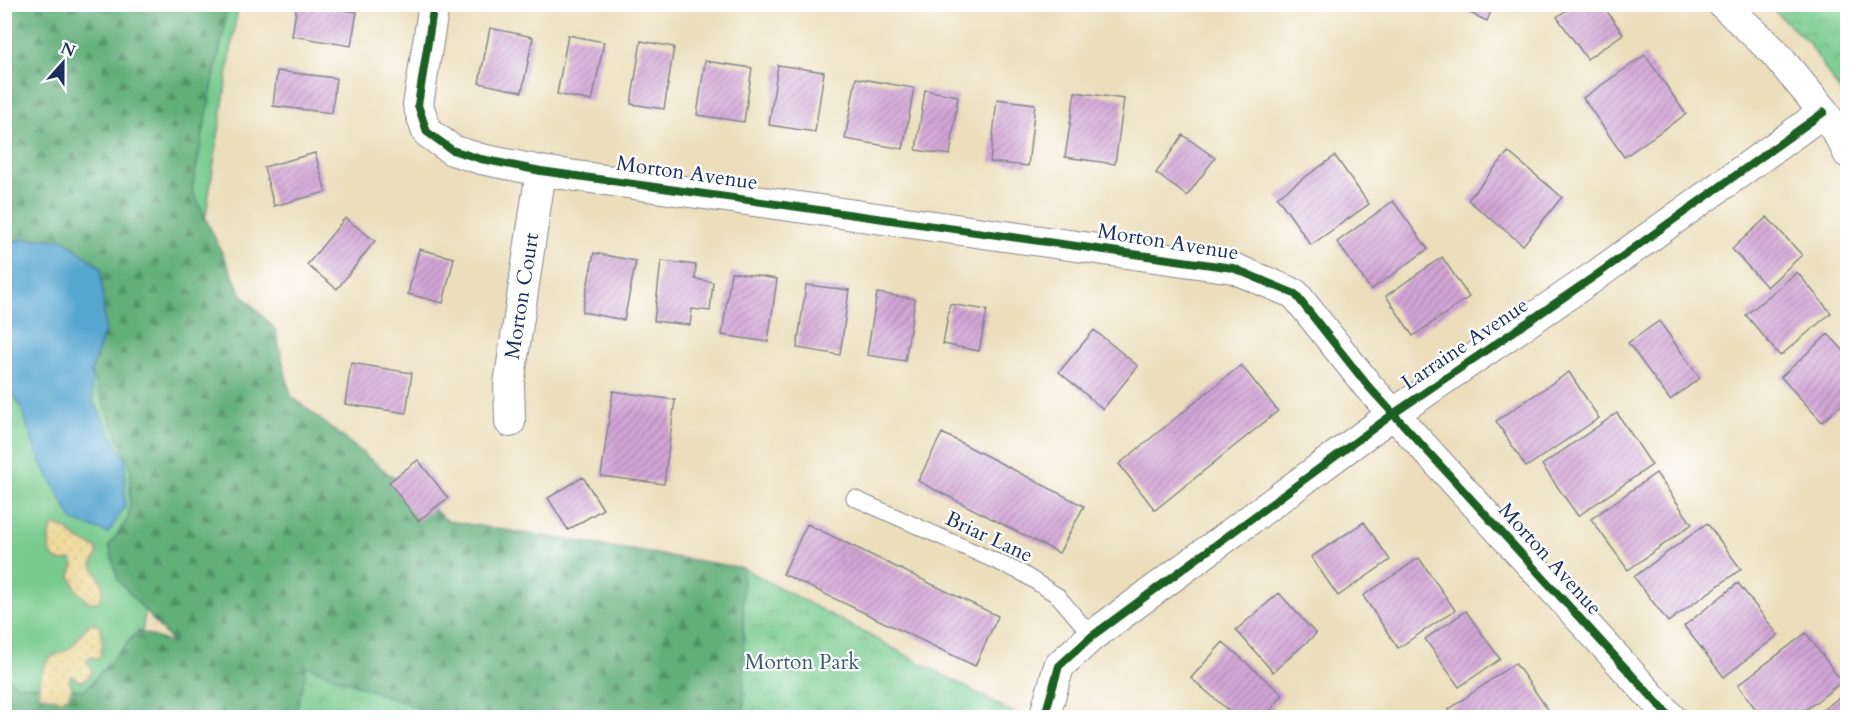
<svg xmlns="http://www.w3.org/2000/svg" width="1852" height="722" viewBox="0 0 1852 722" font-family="Cardo,serif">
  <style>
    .grass { fill: #78cb8e; stroke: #4a7d76; stroke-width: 1.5 }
    .forest { fill: url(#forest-firs); stroke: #3e6f6c; stroke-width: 1.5 }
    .sand { fill: url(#sand-dots); stroke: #84847e; stroke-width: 1.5 }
    .park { fill: url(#park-crowns); stroke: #4a7d76; stroke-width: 1.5 }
    .water { fill: #56a6d0; stroke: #386a97; stroke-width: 1.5 }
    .building { fill: url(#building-hatch) }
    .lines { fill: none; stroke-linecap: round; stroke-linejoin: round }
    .service-casing { stroke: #84868c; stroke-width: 17 }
    .minor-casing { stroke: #84868c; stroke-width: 32 }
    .service { stroke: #fff; stroke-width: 15 }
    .minor { stroke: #fff; stroke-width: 30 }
    .cycleway-casing { stroke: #fff; stroke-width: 11 }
    .cycleway { stroke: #1b5e20; stroke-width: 8 }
    .labels { text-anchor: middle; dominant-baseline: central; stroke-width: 4.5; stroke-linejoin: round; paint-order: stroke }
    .street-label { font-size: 21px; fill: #1b2f5e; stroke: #fff }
    .park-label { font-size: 21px; fill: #375e6c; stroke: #fff }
  </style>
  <defs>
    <pattern id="forest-firs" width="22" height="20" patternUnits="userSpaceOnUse" patternTransform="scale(1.5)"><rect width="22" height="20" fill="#62af79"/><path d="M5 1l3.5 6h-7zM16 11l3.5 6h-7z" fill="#508f66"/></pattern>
    <pattern id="sand-dots" width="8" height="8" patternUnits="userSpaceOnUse" patternTransform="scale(1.5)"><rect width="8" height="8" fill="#eeda9e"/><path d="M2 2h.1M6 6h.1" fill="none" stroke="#ccbb8a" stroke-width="1.8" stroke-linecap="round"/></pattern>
    <pattern id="park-crowns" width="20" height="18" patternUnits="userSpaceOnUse" patternTransform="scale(1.5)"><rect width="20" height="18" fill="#78cb8e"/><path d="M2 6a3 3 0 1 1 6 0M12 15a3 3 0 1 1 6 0" fill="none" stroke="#62a577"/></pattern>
    <pattern id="building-hatch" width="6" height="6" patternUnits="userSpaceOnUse" patternTransform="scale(1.5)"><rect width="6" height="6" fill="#d2a6d5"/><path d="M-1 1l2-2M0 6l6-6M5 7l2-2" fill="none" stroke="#aa88b0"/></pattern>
  </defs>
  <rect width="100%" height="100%" fill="#fff"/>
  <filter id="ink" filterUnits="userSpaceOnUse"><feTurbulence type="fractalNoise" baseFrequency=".0167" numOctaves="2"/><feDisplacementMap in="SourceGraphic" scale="12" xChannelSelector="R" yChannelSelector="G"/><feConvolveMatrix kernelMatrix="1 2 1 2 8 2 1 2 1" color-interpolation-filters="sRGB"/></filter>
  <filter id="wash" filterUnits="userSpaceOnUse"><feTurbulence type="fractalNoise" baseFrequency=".008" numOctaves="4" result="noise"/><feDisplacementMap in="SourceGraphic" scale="24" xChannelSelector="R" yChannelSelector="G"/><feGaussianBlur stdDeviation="1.35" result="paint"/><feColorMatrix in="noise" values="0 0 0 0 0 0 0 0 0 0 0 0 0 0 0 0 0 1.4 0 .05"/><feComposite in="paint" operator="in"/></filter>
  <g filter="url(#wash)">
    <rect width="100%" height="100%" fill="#ecdebb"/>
    <path class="grass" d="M4,5h234l-109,712h-124z"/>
    <path class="forest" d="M5,5h222l-3,23 -32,162 50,105 33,34 16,67 157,125 295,47 1,149 -283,1 -39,-8 -25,8 -392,-1 -1,-42 13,10 68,5 53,-59 36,13 -56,-64 -9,-34 20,-29 2,-49 -40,-96 14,-42 -84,-91 -16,7z"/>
    <path class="sand" d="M55,525l11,4 12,11 19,8v7l-5,10c7,13 17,23 6,37h-10l-10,-10 -8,-16 4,-12 -2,-4c-5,-1 -10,3 -15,0 -11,-5 -10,-29 -2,-35z
      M92,623l7,3 4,15 -3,16 -4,2 -7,-2 -2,2 5,12 -3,6 -8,5 -10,-6 -2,4 3,7 -3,9 -8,4 -21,-5c-4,-10 3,-33 13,-39 10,-5 12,-3 21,-12 6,-7 10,-18 18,-21z"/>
    <path class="park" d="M1768,5h79v98l-38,-60z
      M743,568l277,148v1h-276z
      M307,666l115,44 38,7h-165z"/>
    <path class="water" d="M21,239h42l38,29 4,62 -14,42 2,29 32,58v47l-17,27 -35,-12 -36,-67 -17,-49 -15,-24v-135z"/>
    <g id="blocks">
      <path class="building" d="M297,4l60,8 -6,34 -59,-10z
        M1451,4h43l-7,17z
        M1575,4h27l21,30 -36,25 -30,-42z
        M490,28l43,9 -11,55 -43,-9z
        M568,35l36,7 -12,59 -35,-7z
        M641,41l33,6 -10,62 -33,-5z
        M1645,55l41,59 -62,43 -41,-59z
        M705,61l47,7 -8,54 -47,-7z
        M778,65l46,7 -9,60 -46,-7z
        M277,71l59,7 -4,35 -59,-7z
        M856,78l58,10 -11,61 -58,-10z
        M925,90l33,6 -8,59 -34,-5z
        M1075,92l49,7 -9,65 -50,-7z
        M997,99l38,5 -7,62 -38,-4z
        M1183,135l32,23 -28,38 -31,-23z
        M1508,152l54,45 -39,48 -55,-45z
        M315,153l11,39 -52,14 -10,-39z
        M1335,156l34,48 -58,41 -34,-48z
        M1393,201l35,48 -57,41 -34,-48z
        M1767,217l35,38 -35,32 -35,-38z
        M345,218l30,23 -38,48 -30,-24z
        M419,249l35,9 -11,45 -35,-9z
        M594,253l42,8 -12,59 -42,-8z
        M1442,257l27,40 -56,39 -27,-40z
        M661,261l35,4 -1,14 18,3 -3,29 -18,-2 -2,16 -36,-4z
        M731,272l46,7 -9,63 -46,-7z
        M1797,272l34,41 -51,43 -34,-41z
        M806,285l43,5 -9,65 -43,-7z
        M877,293l38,6 -10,62 -38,-6z
        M950,304l37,6 -8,41 -36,-7z
        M1659,321l41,57 -30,22 -42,-57z
        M1094,330l44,36 -35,43 -44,-37z
        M1828,334l20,21v44l-26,23 -41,-45z
        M351,363l61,10 -6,40 -61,-9z
        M1241,365l37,46 -123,99 -36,-46z
        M1569,372l30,46 -73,49 -30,-46z
        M613,391l62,9 -11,84 -63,-8z
        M1617,413l35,52 -74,51 -36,-51z
        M942,433l142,73 -25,47 -141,-72z
        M418,460l30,38 -30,23 -29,-39z
        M1656,473l36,51 -64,46 -37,-51z
        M583,477l20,32 -35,21 -20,-32z
        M1364,522l26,38 -52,36 -27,-39z
        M1707,523l34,46 -73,53 -34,-45z
        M807,524l191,92 -23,50 -192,-92z
        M1419,558l36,52 -57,38 -35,-52z
        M1738,583l40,52 -54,42 -40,-51z
        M1279,593l37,41 -43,38 -37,-42z
        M1466,611l34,48 -41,28 -34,-48z
        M1806,633l36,49 -47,36h-33l-24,-33z
        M1223,642l60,53 -19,23h-27l-46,-40z
        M1515,663l34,48 -9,7h-87l-5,-8z
        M1848,691v27h-36z"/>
    </g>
  </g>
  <g filter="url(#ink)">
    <use href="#blocks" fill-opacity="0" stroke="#84868c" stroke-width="1.5"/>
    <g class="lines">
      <defs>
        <path id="service" d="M854,498l168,75 36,23 34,40"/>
        <path id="minor" d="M434,4l-16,101 9,27 25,18 29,9 60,12 692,97 62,26 73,92 303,332
          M1723,4l50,47 51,61 19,30 5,11
          M510,422l-1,-38 32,-213
          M1044,718l15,-52 33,-30 301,-222 202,-138 229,-164"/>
      </defs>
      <use href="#service" class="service-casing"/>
      <use href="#minor" class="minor-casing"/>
      <use href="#service" class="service"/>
      <use href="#minor" class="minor"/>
      <defs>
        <path id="cycleway" d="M434,4l-16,101 9,27 25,18 29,9 60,12 692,97 62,26 73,92 303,332
          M1044,718l15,-52 33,-30 301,-222 202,-138 229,-164"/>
      </defs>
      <use href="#cycleway" class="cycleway-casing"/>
      <use href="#cycleway" class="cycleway"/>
    </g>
  </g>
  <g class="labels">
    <g class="street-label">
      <text transform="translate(687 173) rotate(8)">Morton Avenue</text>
      <text transform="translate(1168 242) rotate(9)">Morton Avenue</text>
      <text transform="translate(522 296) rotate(-81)">Morton Court</text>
      <text transform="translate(1465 344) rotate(-34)">Larraine Avenue</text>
      <text transform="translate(989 537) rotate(25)">Briar Lane</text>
      <text transform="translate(1550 559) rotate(48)">Morton Avenue</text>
    </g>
    <g class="park-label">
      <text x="802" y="662">Morton Park</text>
    </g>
  </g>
  <rect width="1852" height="722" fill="none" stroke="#fff" stroke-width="24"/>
  <g transform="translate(63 63) rotate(21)" stroke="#ffffff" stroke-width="4.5" paint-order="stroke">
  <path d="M0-4.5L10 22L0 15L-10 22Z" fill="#1b2f5e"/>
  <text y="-9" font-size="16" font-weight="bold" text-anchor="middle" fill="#1b2f5e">N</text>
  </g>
</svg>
